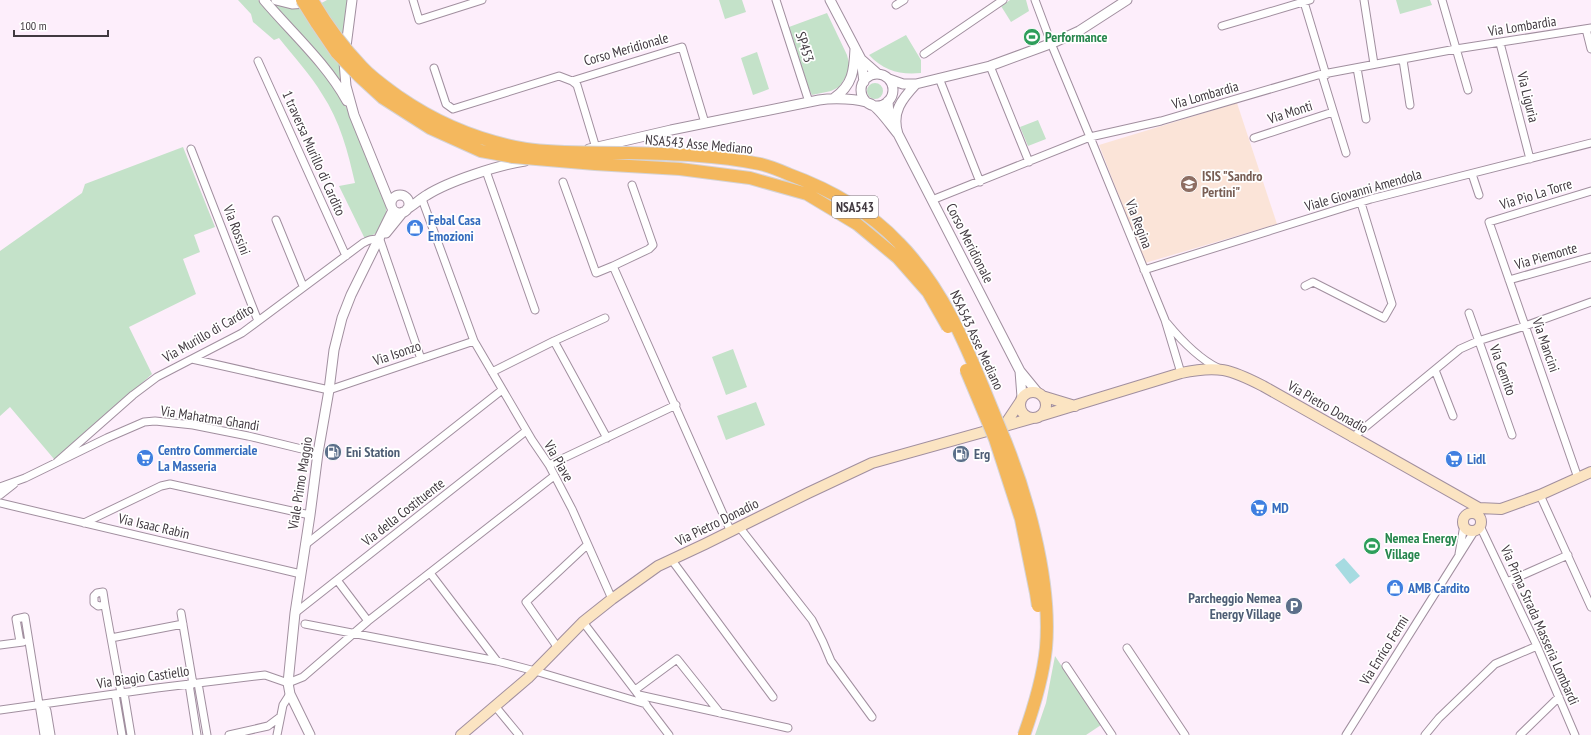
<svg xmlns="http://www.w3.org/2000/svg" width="1591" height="735" viewBox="0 0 1591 735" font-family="'PT Sans Narrow',sans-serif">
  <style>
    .education { fill: #fbe4d8 }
    .green { fill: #c4e2c9 }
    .water { fill: #a6dbe1 }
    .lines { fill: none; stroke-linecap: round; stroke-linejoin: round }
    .minor-casing { stroke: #a18f9f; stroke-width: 9 }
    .tertiary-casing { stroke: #a18f9f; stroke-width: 11 }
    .secondary-casing { stroke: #a18f9f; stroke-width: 12 }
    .minor { stroke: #fff; stroke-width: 7 }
    .tertiary { stroke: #fff; stroke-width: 9 }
    .secondary { stroke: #fbe4c2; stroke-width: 10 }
    .trunk-bridge-casing { stroke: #d5d3d5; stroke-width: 14; stroke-linecap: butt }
    .trunk-bridge { stroke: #f4b85e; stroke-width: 12 }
    .labels { text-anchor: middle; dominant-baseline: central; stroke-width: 3.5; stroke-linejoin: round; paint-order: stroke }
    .shield { fill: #fff; stroke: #7a7479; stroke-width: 1 }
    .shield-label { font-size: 13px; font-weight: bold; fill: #413940 }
    .street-label { font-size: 14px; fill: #413940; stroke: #fff }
    .leisure-label { font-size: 14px; font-weight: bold; fill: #27864d; stroke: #fff; text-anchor: start }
    .education-label { font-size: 14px; font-weight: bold; fill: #785e54; stroke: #fff; text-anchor: start }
    .shop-label { font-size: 14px; font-weight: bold; fill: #366cbe; stroke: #fff; text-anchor: start }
    .service-label { font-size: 14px; font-weight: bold; fill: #4e5e75; stroke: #fff; text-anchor: start }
  </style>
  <rect width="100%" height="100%" fill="#fdeefb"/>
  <path class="education" d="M1237,103l40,121 -132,39 -46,-118z"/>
  <path class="green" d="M238,0h20l53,58 27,33 8,16 23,53 17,46v9l-6,16 -15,8 -26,-53 16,-3c-7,-31 -15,-62 -33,-89 -12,-20 -29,-38 -43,-56l-5,2 -21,-18 -2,-8z
    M327,0h21l-8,66 1,19 -72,-84c19,9 39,10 58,-1z
    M719,0h23l4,12 -21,7z
    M1010,0h16l3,11 -18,11 -10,-16z
    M1396,0h34l2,5 -32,9z
    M827,13l20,42 2,8v9l-10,15 -8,4 -19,4 -3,-6 -20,-62z
    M906,35l15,25v13c-21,2 -37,-2 -52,-18z
    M757,52l12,37 -16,6 -12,-37z
    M867 91a8 8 0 1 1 16 0a8 8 0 1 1-16 0Z
    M1038,120l8,19 -18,7 -8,-19z
    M183,147l32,80 -21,8 6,17 -17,7 13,35 -67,33 23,47 -89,80 -9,5 -44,-52 -10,9v-165l82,-58 3,-9z
    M733,349l14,38 -21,8 -14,-38z
    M756,402l9,23 -39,15 -9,-24z
    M1055,656l46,69 -15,10h-51l11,-32z"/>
  <path class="water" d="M1344,558l16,18 -10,8 -15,-19z"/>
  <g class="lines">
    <defs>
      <path id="minor" d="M413,0l6,20 63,-20
        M776,0l33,102
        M1035,0l15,40
        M1364,0l10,64
        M1442,0l26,90
        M1304,2l22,73
        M896,5l8,-5
        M1222,26l88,-26
        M1586,29l5,20
        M1500,43l30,116
        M1053,48l37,89 71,-16 157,-46 138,-26 135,-21
        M924,54l79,-54
        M1403,60l7,45
        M258,61l88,195
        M990,66l39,96
        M434,68l12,36 7,5 106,-33 13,5 5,4 19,63
        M1357,68l9,51
        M1322,75l24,78
        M939,78l41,104
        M572,81l110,-34 23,76
        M1254,138l79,-26
        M191,149l67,172
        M486,171l49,139
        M1472,174l7,21
        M563,182l33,91 17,-7
        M632,185l21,60 -4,4 -36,17 118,266
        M422,199l52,142 58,99 17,25 23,44 40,90
        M932,200l158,-63 75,183 16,53
        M276,220l27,66
        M1144,270l227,-71 220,-56
        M1509,280l82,-23
        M1305,286l8,-4 71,36 8,-14 -31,-101
        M1469,313l43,122
        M1167,323c14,17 31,35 51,45
        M554,341l53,97
        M192,359l137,31 145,-49
        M1435,370l18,46
        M492,372l62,-31 51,-23
        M1352,438l108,-89 18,-8 47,-15 66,-24
        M57,462l76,-67 24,-18 85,-44 121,-90c6,-3 10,-5 17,-3l41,119
        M549,465l127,-60
        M1578,478l-89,-256 102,-31
        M0,487l25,-9 82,-40 37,-16 11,-1 38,4 55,11 70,17
        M0,495l14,-11
        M1540,495l51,112
        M0,503l301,71
        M1478,516l1,-8
        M84,523l77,-37 9,-2 140,31
        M1480,526l57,120 38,89
        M740,528l72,92 11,22 8,19 41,56
        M305,545l197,-155
        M1459,554l5,-29
        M671,559l102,138
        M430,573l67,88
        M337,580l31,41
        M1507,582l61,-27
        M103,592l2,13 -7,1 -4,-3v-7l3,-3z
        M105,605l16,88
        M181,613l12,71
        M295,613l231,-182
        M583,622l86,113
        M305,624l192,37 38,10 111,33
        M111,638l72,-14
        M20,642l-4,-23 9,-2 19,118
        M0,645l23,-3
        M558,648l-32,-46 61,-57
        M1127,648l58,87
        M1066,666l46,69
        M198,683l9,52
        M189,684l8,51
        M635,690l42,-31 43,54
        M124,693l7,42
        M115,694l7,41
        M639,695l149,33
        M40,705l5,1 2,5 4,24
        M495,706l24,29
        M0,710l157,-22 108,-13 23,8 15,-6 65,-56 186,-145
        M229,735l39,-9 12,-9
        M277,735l6,-30 7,-11
        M1346,735l129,-205
        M1425,735l14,-17 56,-54 42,-18
        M1520,735l39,-38"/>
      <path id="tertiary" d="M264,0c28,33 62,63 83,101
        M276,0l16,4 16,-1
        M352,0l-8,62 2,24 8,29 37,91
        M830,0l31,59 3,23
        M1055,42l24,-11 48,-31
        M861,59l17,15
        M861 90a16 16 0 1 1 32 0a16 16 0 1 1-32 0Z
        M889,79l14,5h13l74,-18 57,-21
        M834,98c19,-13 20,-28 21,-49
        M888,101l1,14 4,10
        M898,134c-7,-22 4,-35 18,-50
        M589,149l82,-19 148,-30c13,-2 40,-2 52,4 9,5 20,22 27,30l122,237 18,22
        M391 204a9 9 0 1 1 18 0a9 9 0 1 1-18 0Z
        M407,209c7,-4 13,-10 20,-14 22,-14 72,-30 98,-34
        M386,233l17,-21
        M1020,371l2,26
        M310,735l-20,-41 -2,-11 7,-70 15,-98 8,-62 11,-63 5,-40 8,-32 9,-23 42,-85"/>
      <path id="secondary" d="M1020 405a13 13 0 1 1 26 0a13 13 0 1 1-26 0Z
        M1042,396l33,10
        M1040,416l141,-43c37,-8 49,-4 82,13l216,122 22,1 39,-14 51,-23
        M1004,426l16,-24
        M1463 522a9 9 0 1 1 18 0a9 9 0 1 1-18 0Z
        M461,735l67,-57 55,-56 29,-23 46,-33 47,-22 103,-51 64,-30 161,-45"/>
    </defs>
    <use href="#minor" class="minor-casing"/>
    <use href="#tertiary" class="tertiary-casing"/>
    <use href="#secondary" class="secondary-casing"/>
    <use href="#minor" class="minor"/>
    <use href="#tertiary" class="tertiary"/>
    <use href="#secondary" class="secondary"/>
    <defs>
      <path id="trunk-bridge" d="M302,0l15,24 19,28 23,24 24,22 47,30 51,23 32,6 82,7 85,5 70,9 57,16 50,30 41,34 30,34 20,35
        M312,0c14,24 31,47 50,67 11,12 25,21 37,30 39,27 81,44 127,52 32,5 70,3 102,4 44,1 88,2 132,11 9,2 19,6 28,10 41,15 81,37 111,69 50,51 73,118 100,183 27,63 53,153 47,222 -3,29 -12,59 -22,87
        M966,370l29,69 26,80 15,74 2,13"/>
    </defs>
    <use href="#trunk-bridge" class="trunk-bridge-casing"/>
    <use href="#trunk-bridge" class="trunk-bridge"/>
  </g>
  <defs>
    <symbol id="stadium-disc" viewBox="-11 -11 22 22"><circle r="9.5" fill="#2e9e5b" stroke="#fff"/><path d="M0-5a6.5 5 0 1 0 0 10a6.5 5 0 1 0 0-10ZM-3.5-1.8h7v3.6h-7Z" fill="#fff"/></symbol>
    <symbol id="school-disc" viewBox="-11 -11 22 22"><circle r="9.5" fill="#8d6e63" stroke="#fff"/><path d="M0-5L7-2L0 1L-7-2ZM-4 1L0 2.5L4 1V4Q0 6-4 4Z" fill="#fff"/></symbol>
    <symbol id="shop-disc" viewBox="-11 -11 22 22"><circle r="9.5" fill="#3f7fe0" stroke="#fff"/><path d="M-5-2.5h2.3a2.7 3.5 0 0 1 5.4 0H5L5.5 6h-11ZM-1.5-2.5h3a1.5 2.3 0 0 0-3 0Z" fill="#fff"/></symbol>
    <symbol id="fuel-disc" viewBox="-11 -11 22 22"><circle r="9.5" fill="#5c6f8a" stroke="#fff"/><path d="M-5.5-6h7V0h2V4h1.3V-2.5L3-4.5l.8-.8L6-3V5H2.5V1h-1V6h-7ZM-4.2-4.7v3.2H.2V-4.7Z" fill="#fff"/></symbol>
    <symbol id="supermarket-disc" viewBox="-11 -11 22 22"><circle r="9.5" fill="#3f7fe0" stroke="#fff"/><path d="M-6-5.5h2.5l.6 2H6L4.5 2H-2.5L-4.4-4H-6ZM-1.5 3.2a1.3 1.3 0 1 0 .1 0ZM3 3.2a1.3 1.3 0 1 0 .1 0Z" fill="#fff"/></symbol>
    <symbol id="parking-disc" viewBox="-11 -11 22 22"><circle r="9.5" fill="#5c6f8a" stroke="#fff"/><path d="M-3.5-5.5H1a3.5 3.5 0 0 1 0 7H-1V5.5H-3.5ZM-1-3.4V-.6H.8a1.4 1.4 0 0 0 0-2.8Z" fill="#fff"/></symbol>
  </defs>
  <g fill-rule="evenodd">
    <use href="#stadium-disc" x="1022" y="27" width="20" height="20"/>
    <use href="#school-disc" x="1179" y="174" width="20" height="20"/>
    <use href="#shop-disc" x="405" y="218" width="20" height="20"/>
    <use href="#fuel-disc" x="323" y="442" width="20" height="20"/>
    <use href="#fuel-disc" x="951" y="444" width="20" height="20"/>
    <use href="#supermarket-disc" x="135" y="448" width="20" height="20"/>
    <use href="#supermarket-disc" x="1444" y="449" width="20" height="20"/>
    <use href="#supermarket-disc" x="1249" y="498" width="20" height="20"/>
    <use href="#stadium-disc" x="1362" y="536" width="20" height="20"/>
    <use href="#shop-disc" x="1385" y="578" width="20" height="20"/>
    <use href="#parking-disc" x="1284" y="596" width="20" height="20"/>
  </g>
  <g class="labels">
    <rect class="shield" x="832" y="196" width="46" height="22" rx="3"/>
    <g class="shield-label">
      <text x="855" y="207">NSA543</text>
    </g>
    <g class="street-label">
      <text transform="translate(1522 26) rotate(-9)">Via Lombardia</text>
      <text transform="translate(805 47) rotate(72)">SP453</text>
      <text transform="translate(626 49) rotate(-16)">Corso Meridionale</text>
      <text transform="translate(1205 95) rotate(-16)">Via Lombardia</text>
      <text transform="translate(1528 97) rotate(76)">Via Liguria</text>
      <text transform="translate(1290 112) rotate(-18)">Via Monti</text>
      <text transform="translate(699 144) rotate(5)">NSA543 Asse Mediano</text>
      <text transform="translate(314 153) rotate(66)">1 traversa Murillo di Cardito</text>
      <text transform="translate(1363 190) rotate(-16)">Viale Giovanni Amendola</text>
      <text transform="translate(1536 194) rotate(-17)">Via Pio La Torre</text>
      <text transform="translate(1139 224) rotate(69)">Via Regina</text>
      <text transform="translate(237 230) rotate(69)">Via Rossini</text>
      <text transform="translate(970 243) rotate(63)">Corso Meridionale</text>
      <text transform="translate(1546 256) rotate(-16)">Via Piemonte</text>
      <text transform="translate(208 333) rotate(-30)">Via Murillo di Cardito</text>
      <text transform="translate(977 340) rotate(65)">NSA543 Asse Mediano</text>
      <text transform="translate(1546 345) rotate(71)">Via Mancini</text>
      <text transform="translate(397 353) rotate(-19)">Via Isonzo</text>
      <text transform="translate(1503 370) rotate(70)">Via Gemito</text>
      <text transform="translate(1328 407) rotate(30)">Via Pietro Donadio</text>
      <text transform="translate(210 418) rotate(9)">Via Mahatma Ghandi</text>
      <text transform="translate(559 461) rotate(60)">Via Piave</text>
      <text transform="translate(300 483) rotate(-81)">Viale Primo Maggio</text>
      <text transform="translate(403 512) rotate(-38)">Via della Costituente</text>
      <text transform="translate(717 522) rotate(-26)">Via Pietro Donadio</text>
      <text transform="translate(154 526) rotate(13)">Via Isaac Rabin</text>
      <text transform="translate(1540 625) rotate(66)">Via Prima Strada Masseria Lombardi</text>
      <text transform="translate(1384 650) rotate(-58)">Via Enrico Fermi</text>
      <text transform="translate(143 677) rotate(-8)">Via Biagio Castiello</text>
    </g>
    <g class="leisure-label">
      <text x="1045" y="37">Performance</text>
      <text x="1385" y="538">Nemea Energy<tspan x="1385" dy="16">Village</tspan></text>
    </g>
    <g class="education-label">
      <text x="1202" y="176">ISIS "Sandro<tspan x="1202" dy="16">Pertini"</tspan></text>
    </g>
    <g class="shop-label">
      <text x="428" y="220">Febal Casa<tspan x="428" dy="16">Emozioni</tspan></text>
      <text x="158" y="450">Centro Commerciale<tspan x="158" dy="16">La Masseria</tspan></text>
      <text x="1467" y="459">Lidl</text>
      <text x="1272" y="508">MD</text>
      <text x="1408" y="588">AMB Cardito</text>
    </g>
    <g class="service-label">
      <text x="346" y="452">Eni Station</text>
      <text x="974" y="454">Erg</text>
      <text x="1281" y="598" text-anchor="end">Parcheggio Nemea<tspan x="1281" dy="16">Energy Village</tspan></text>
    </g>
  </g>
  <path d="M14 30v6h94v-6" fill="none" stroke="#413940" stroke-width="2"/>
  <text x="20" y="30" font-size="12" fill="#413940" stroke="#ffffff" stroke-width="3" paint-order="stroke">100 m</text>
</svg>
